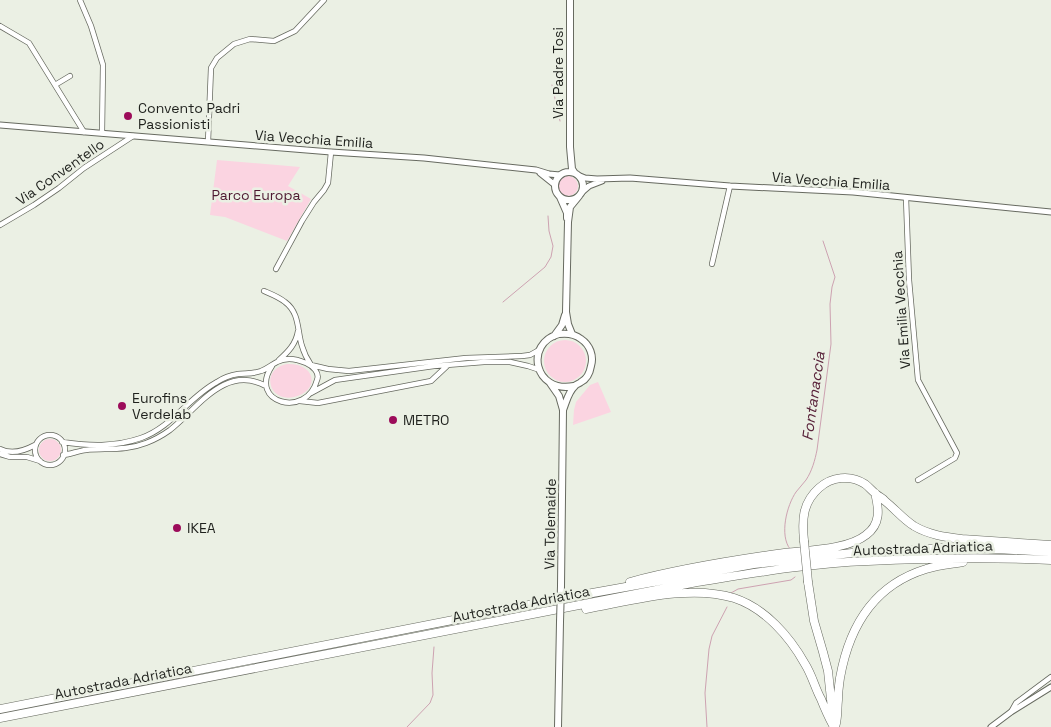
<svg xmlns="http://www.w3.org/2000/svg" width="1051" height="727" viewBox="0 0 1051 727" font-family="'Space Grotesk',sans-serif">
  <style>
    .green { fill: #fbd4e1 }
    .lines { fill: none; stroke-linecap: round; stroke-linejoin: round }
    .stream { stroke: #cda2b1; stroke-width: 1 }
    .minor-casing { stroke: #676a60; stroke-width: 6 }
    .tertiary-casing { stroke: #676a60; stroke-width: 7 }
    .secondary-casing { stroke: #676a60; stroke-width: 8 }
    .motorway-casing { stroke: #676a60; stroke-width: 9 }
    .minor { stroke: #fff; stroke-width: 4.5 }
    .tertiary { stroke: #fff; stroke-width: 5 }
    .secondary { stroke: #fff; stroke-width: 6 }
    .motorway { stroke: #fff; stroke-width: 8 }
    .secondary-bridge-casing { stroke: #676a60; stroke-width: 8; stroke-linecap: butt }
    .motorway-bridge-casing { stroke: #676a60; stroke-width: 9; stroke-linecap: butt }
    .secondary-bridge { stroke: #fff; stroke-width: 6 }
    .motorway-bridge { stroke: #fff; stroke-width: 8 }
    .poi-dot { fill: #9c0c5a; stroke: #ebf0e4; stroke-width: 2 }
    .labels { text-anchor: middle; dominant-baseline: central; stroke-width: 5; stroke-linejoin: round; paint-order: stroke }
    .street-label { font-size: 14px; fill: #1f211d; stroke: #ebf0e4 }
    .poi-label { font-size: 14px; fill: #1f211d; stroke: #ebf0e4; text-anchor: start }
    .park-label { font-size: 14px; fill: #4e1931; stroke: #ebf0e4 }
    .water-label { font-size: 15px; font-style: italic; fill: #59233a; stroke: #ebf0e4 }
  </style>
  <rect width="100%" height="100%" fill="#ebf0e4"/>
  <path class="green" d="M217,160l83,7 -12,19 23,13 -24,42 -62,-24 -15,-2z
    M558 186a10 10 0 1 1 20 0a10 10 0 1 1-20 0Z
    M544 361a21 21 0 1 1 42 0a21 21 0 1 1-42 0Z
    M287,364c30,-1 33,27 7,33 -26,6 -34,-28 -7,-33z
    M598,382l13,30 -38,13 1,-15 2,-8 14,-17z
    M39 450a11 11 0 1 1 22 0a11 11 0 1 1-22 0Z"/>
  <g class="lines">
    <path class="stream" d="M552,85l8,36
      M503,302l42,-35 6,-10 2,-11 -4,-15 -1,-15
      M790,549c-11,-14 -3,-44 6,-57 3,-4 7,-8 10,-12 6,-9 9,-20 11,-30l14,-106 -1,-40 2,-17 3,-10 -12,-36
      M731,593l7,-4 53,-9 4,-3
      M407,727l23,-24 3,-8 -1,-22 2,-26
      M707,727l-2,-34 4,-44 3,-13 15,-29"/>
    <defs>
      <path id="minor" d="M80,0l11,26 12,39 -1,68
        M0,26l29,17 55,89
        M55,85l15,-9
        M208,142l3,-74 6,-10 17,-14 16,-5 24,2 21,-10 29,-31
        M906,198l3,82 9,100 39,73 -2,5 -37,22
        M0,225l34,-20 25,-17 25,-20 49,-32
        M712,264l18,-78
        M276,269l26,-48 12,-19 10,-12 4,-7 3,-31
        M264,291c7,3 15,6 21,11 15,11 12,29 17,44 2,7 5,13 9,19l17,4 21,2 117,-13 56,-2 8,-1 9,-5
        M279,360c9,-8 17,-16 19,-29
        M311,393l24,-13 99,-14 50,-4h26l18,4 12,4
        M300,401l18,2 113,-22 16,-15
        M35 450a15 15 0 1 1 30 0a15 15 0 1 1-30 0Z
        M62,442c27,4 53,5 79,-4 31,-11 48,-41 76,-56 6,-4 14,-7 21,-8 8,-1 15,0 23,-3 6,-2 10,-6 16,-9 9,-5 20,-3 29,1 7,3 14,10 11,17 -10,39 -70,23 -45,-14
        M0,449c12,6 24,2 35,-4
        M0,454l10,3h17l13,4
        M63,455c8,-1 15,-4 23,-5 20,-2 40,1 60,-7 8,-3 17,-8 24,-13 28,-22 55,-66 96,-44
        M1011,712l5,-9 35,-26"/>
      <path id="tertiary" d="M0,125l331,27 93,6 112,12 13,4 11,1
        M540,173l15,12
        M580,176l5,2 12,1 33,-1 100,8 123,6 198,20
        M582,192l7,-6 13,-5
        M991,727l20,-15 40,-25"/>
      <path id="secondary" d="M570,0v147l2,22 2,3
        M555 186a14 14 0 1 1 28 0a14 14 0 1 1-28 0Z
        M560,197l7,16v5
        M572,334l-4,-10 -2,-12 2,-90 2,-15 9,-11
        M554,336l8,-11 3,-10
        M550,383l9,13 4,14 -2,176
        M563,410c3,-7 5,-18 12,-24 1,-2 4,-2 6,-4 6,-3 9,-10 10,-16 3,-10 -1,-21 -10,-27 -6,-5 -14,-6 -22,-5 -35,9 -25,60 15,52
        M558,727l2,-105"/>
      <path id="motorway" d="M804,541c-2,-20 -2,-38 15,-53 12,-11 31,-14 46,-4 4,3 7,7 11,10 3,3 7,4 9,7 10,8 18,18 29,25 15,9 32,11 48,13l89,6
        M630,582c48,-13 98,-21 147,-28 25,-4 69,-3 89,-19 15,-11 13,-26 9,-42
        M808,582l6,39 9,31 5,19 5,47
        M586,609c45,-8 103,-25 148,-11 31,10 56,39 71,66 7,11 10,24 16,35 4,10 8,19 13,28
        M0,709l570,-112 184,-33 98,-11 108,-6 91,5
        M0,718l697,-136c57,-9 114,-19 171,-21 61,-3 122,-4 183,-1
        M835,727c3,-9 2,-18 3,-27 0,-7 1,-15 2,-22 9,-51 34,-93 86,-109 12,-4 25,-5 37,-7"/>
    </defs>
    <use href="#minor" class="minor-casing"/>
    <use href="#tertiary" class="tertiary-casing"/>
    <use href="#secondary" class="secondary-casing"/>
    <use href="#motorway" class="motorway-casing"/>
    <use href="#minor" class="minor"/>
    <use href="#tertiary" class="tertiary"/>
    <use href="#secondary" class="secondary"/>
    <use href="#motorway" class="motorway"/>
    <defs>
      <path id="secondary-bridge" d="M560,622l1,-36"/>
      <path id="motorway-bridge" d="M804,541l4,41"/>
    </defs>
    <use href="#secondary-bridge" class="secondary-bridge-casing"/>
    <use href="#motorway-bridge" class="motorway-bridge-casing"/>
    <use href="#secondary-bridge" class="secondary-bridge"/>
    <use href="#motorway-bridge" class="motorway-bridge"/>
  </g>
  <g class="poi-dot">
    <circle cx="128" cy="116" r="5"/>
    <circle cx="122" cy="406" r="5"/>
    <circle cx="393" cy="420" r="5"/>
    <circle cx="177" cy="528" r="5"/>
  </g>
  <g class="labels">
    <g class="street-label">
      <text transform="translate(558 73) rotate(-90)">Via Padre Tosi</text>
      <text transform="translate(314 139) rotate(4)">Via Vecchia Emilia</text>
      <text transform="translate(60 172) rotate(-35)">Via Conventello</text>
      <text transform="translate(831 181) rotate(4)">Via Vecchia Emilia</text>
      <text transform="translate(901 310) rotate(-94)">Via Emilia Vecchia</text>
      <text transform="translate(550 524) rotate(-89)">Via Tolemaide</text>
      <text transform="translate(923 548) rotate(-2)">Autostrada Adriatica</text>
      <text transform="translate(521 604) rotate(-11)">Autostrada Adriatica</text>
      <text transform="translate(123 681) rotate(-11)">Autostrada Adriatica</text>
    </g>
    <g class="poi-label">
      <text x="138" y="108">Convento Padri<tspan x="138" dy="16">Passionisti</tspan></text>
      <text x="132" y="398">Eurofins<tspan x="132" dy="16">Verdelab</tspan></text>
      <text x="403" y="420">METRO</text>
      <text x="187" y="528">IKEA</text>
    </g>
    <g class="park-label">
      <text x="256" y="195">Parco Europa</text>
    </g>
    <g class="water-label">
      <text transform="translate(813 396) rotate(-82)">Fontanaccia</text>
    </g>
  </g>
</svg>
